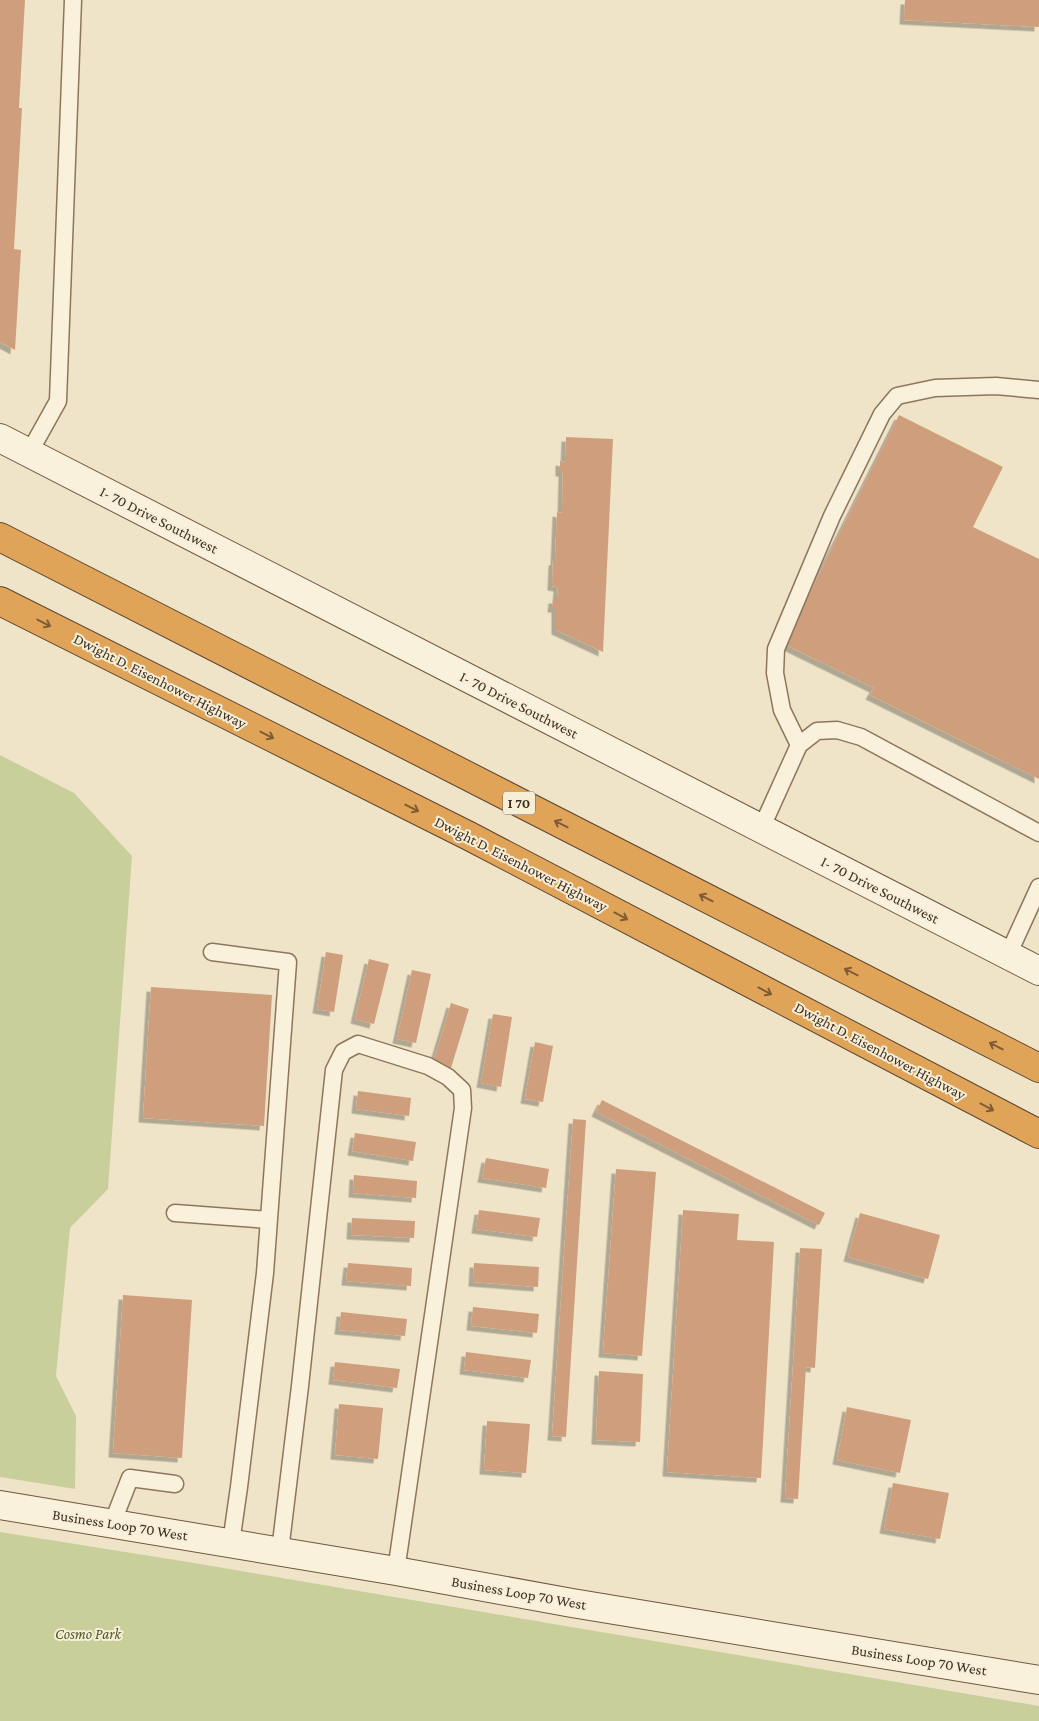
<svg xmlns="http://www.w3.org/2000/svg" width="1039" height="1721" viewBox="0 0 1039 1721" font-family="'Crimson Pro',serif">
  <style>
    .green { fill: #c9cf9b }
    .building { fill: #cf9f7d; filter: url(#shadow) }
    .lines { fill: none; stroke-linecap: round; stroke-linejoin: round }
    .lane-casing { stroke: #8d765c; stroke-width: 19 }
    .secondary-casing { stroke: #6f573f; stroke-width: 30 }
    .highway-casing { stroke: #5b4430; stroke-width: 30 }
    .lane { stroke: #faf1dc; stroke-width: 16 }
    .secondary { stroke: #faf1dc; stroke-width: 28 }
    .highway { stroke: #e0a458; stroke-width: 28 }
    .oneway { stroke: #7e5d36 }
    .labels { text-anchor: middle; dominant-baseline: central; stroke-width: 4; stroke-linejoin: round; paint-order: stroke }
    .shield { fill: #f7eed8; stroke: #756857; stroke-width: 1 }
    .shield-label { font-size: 14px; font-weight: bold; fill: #3d2e20 }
    .street-label { font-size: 15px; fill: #3d2e20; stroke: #f7eed8 }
    .park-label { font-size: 15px; font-style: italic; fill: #4d5a26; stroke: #f7eed8 }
  </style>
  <defs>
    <filter id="shadow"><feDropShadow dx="-4.5" dy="4.5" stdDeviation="0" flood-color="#0004"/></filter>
  </defs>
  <rect width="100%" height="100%" fill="#f0e4c8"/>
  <path class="green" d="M0,755l74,38 58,63 -24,333 -38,39 -14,148 20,40 -1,73 -75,-12z
    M0,1532l188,30 851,144v15h-1039z"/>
  <path class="building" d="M0,0h25l-6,108h3l-8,141 7,1 -6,100 -15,-8z
    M905,0h134v27l-135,-7z
    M899,415l104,52 -30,60 66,32v220l-169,-84 4,-7 -90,-44z
    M566,437l47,2 -10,213 -47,-22v-22h-4l1,-9h4l1,-12 -6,-1 1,-25h2l2,-49 5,1 1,-41h-3v-11l5,1z
    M326,952l17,3 -9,57 -17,-3z
    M369,959l20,5 -15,60 -19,-5z
    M412,970l19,4 -15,69 -19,-4z
    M151,987l121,8 -8,131 -121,-8z
    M451,1003l18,6 -18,59 -18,-5z
    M493,1014l19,3 -11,70 -20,-4z
    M535,1042l18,4 -10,56 -18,-3z
    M358,1091l53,7 -2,18 -53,-7z
    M602,1100l223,113 -6,12 -223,-113z
    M573,1119l13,1 -20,317 -14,-1z
    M355,1133l61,9 -3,19 -61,-10z
    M486,1158l63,11 -3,19 -64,-10z
    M616,1169l40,3 -14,184 -39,-3z
    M354,1175l63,6 -1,17 -63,-5z
    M479,1210l61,8 -3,19 -61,-8z
    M683,1210l56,4 -2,26 37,2 -13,236 -94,-6z
    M860,1213l80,22 -12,44 -80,-22z
    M352,1218l63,3 -1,17 -63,-3z
    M800,1248l22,1 -7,119 -9,-1 -8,132 -13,-1z
    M348,1263l64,5 -1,18 -65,-5z
    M474,1263l65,4 -1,20 -65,-5z
    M123,1295l69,5 -10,158 -69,-5z
    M473,1307l66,7 -2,19 -66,-7z
    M341,1312l66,7 -2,17 -66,-6z
    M466,1352l65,8 -3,18 -64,-8z
    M335,1362l65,7 -3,19 -64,-8z
    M599,1371l44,3 -3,68 -44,-2z
    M339,1404l44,4 -5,51 -43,-4z
    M847,1407l64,13 -11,53 -63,-13z
    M487,1421l43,3 -4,49 -42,-3z
    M893,1483l56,10 -9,46 -56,-10z"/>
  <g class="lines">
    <defs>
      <path id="lane" d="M29,453l29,-52 15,-401
        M799,745l-17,-35 -7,-37 1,-24 56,-133 50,-102 15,-18 38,-8 61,-2 43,4
        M761,829l38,-84 18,-14 20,-1 24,7 178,96
        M212,952l76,10 -23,311 -26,214 -8,56
        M1008,955l31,-68
        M175,1213l94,7
        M112,1524l18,-46 45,6
        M280,1551l20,-165 34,-316 9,-18 15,-8 70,22 20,11 14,13 1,18 -67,463"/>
      <path id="secondary" d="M0,438l1039,533
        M0,1505l396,66 176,32 467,77"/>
      <path id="highway" d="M0,537l1039,531
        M0,601l469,235 570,298"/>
    </defs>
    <use href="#lane" class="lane-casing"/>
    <use href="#secondary" class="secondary-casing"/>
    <use href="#highway" class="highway-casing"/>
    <use href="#lane" class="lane"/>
    <use href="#secondary" class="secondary"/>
    <use href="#highway" class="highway"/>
  </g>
  <defs><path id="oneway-shaft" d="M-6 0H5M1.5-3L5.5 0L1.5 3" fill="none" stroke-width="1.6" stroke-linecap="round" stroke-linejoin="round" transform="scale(1.25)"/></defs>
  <g class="oneway">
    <use href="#oneway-shaft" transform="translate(44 623) rotate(27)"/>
    <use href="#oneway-shaft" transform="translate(267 735) rotate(27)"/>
    <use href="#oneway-shaft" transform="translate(412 808) rotate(27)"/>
    <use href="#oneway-shaft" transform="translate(561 824) rotate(-153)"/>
    <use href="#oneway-shaft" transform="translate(706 898) rotate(-153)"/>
    <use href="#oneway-shaft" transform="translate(621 916) rotate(28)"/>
    <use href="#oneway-shaft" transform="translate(851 972) rotate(-153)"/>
    <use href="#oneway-shaft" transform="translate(765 991) rotate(28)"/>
    <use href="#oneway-shaft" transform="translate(996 1046) rotate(-153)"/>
    <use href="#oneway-shaft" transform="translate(987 1107) rotate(28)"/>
  </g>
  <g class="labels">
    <rect class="shield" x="503" y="791.5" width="32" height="23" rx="4"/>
    <g class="shield-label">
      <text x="519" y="803">I 70</text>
    </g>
    <g class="street-label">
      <text transform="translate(159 520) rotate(27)">I- 70 Drive Southwest</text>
      <text transform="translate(160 681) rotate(27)">Dwight D. Eisenhower Highway</text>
      <text transform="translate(519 705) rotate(27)">I- 70 Drive Southwest</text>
      <text transform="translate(521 864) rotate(27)">Dwight D. Eisenhower Highway</text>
      <text transform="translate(880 890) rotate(27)">I- 70 Drive Southwest</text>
      <text transform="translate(880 1051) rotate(28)">Dwight D. Eisenhower Highway</text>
      <text transform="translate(120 1525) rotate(9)">Business Loop 70 West</text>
      <text transform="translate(519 1593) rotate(10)">Business Loop 70 West</text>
      <text transform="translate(919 1660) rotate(9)">Business Loop 70 West</text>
    </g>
    <g class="park-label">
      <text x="88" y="1634">Cosmo Park</text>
    </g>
  </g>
</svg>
